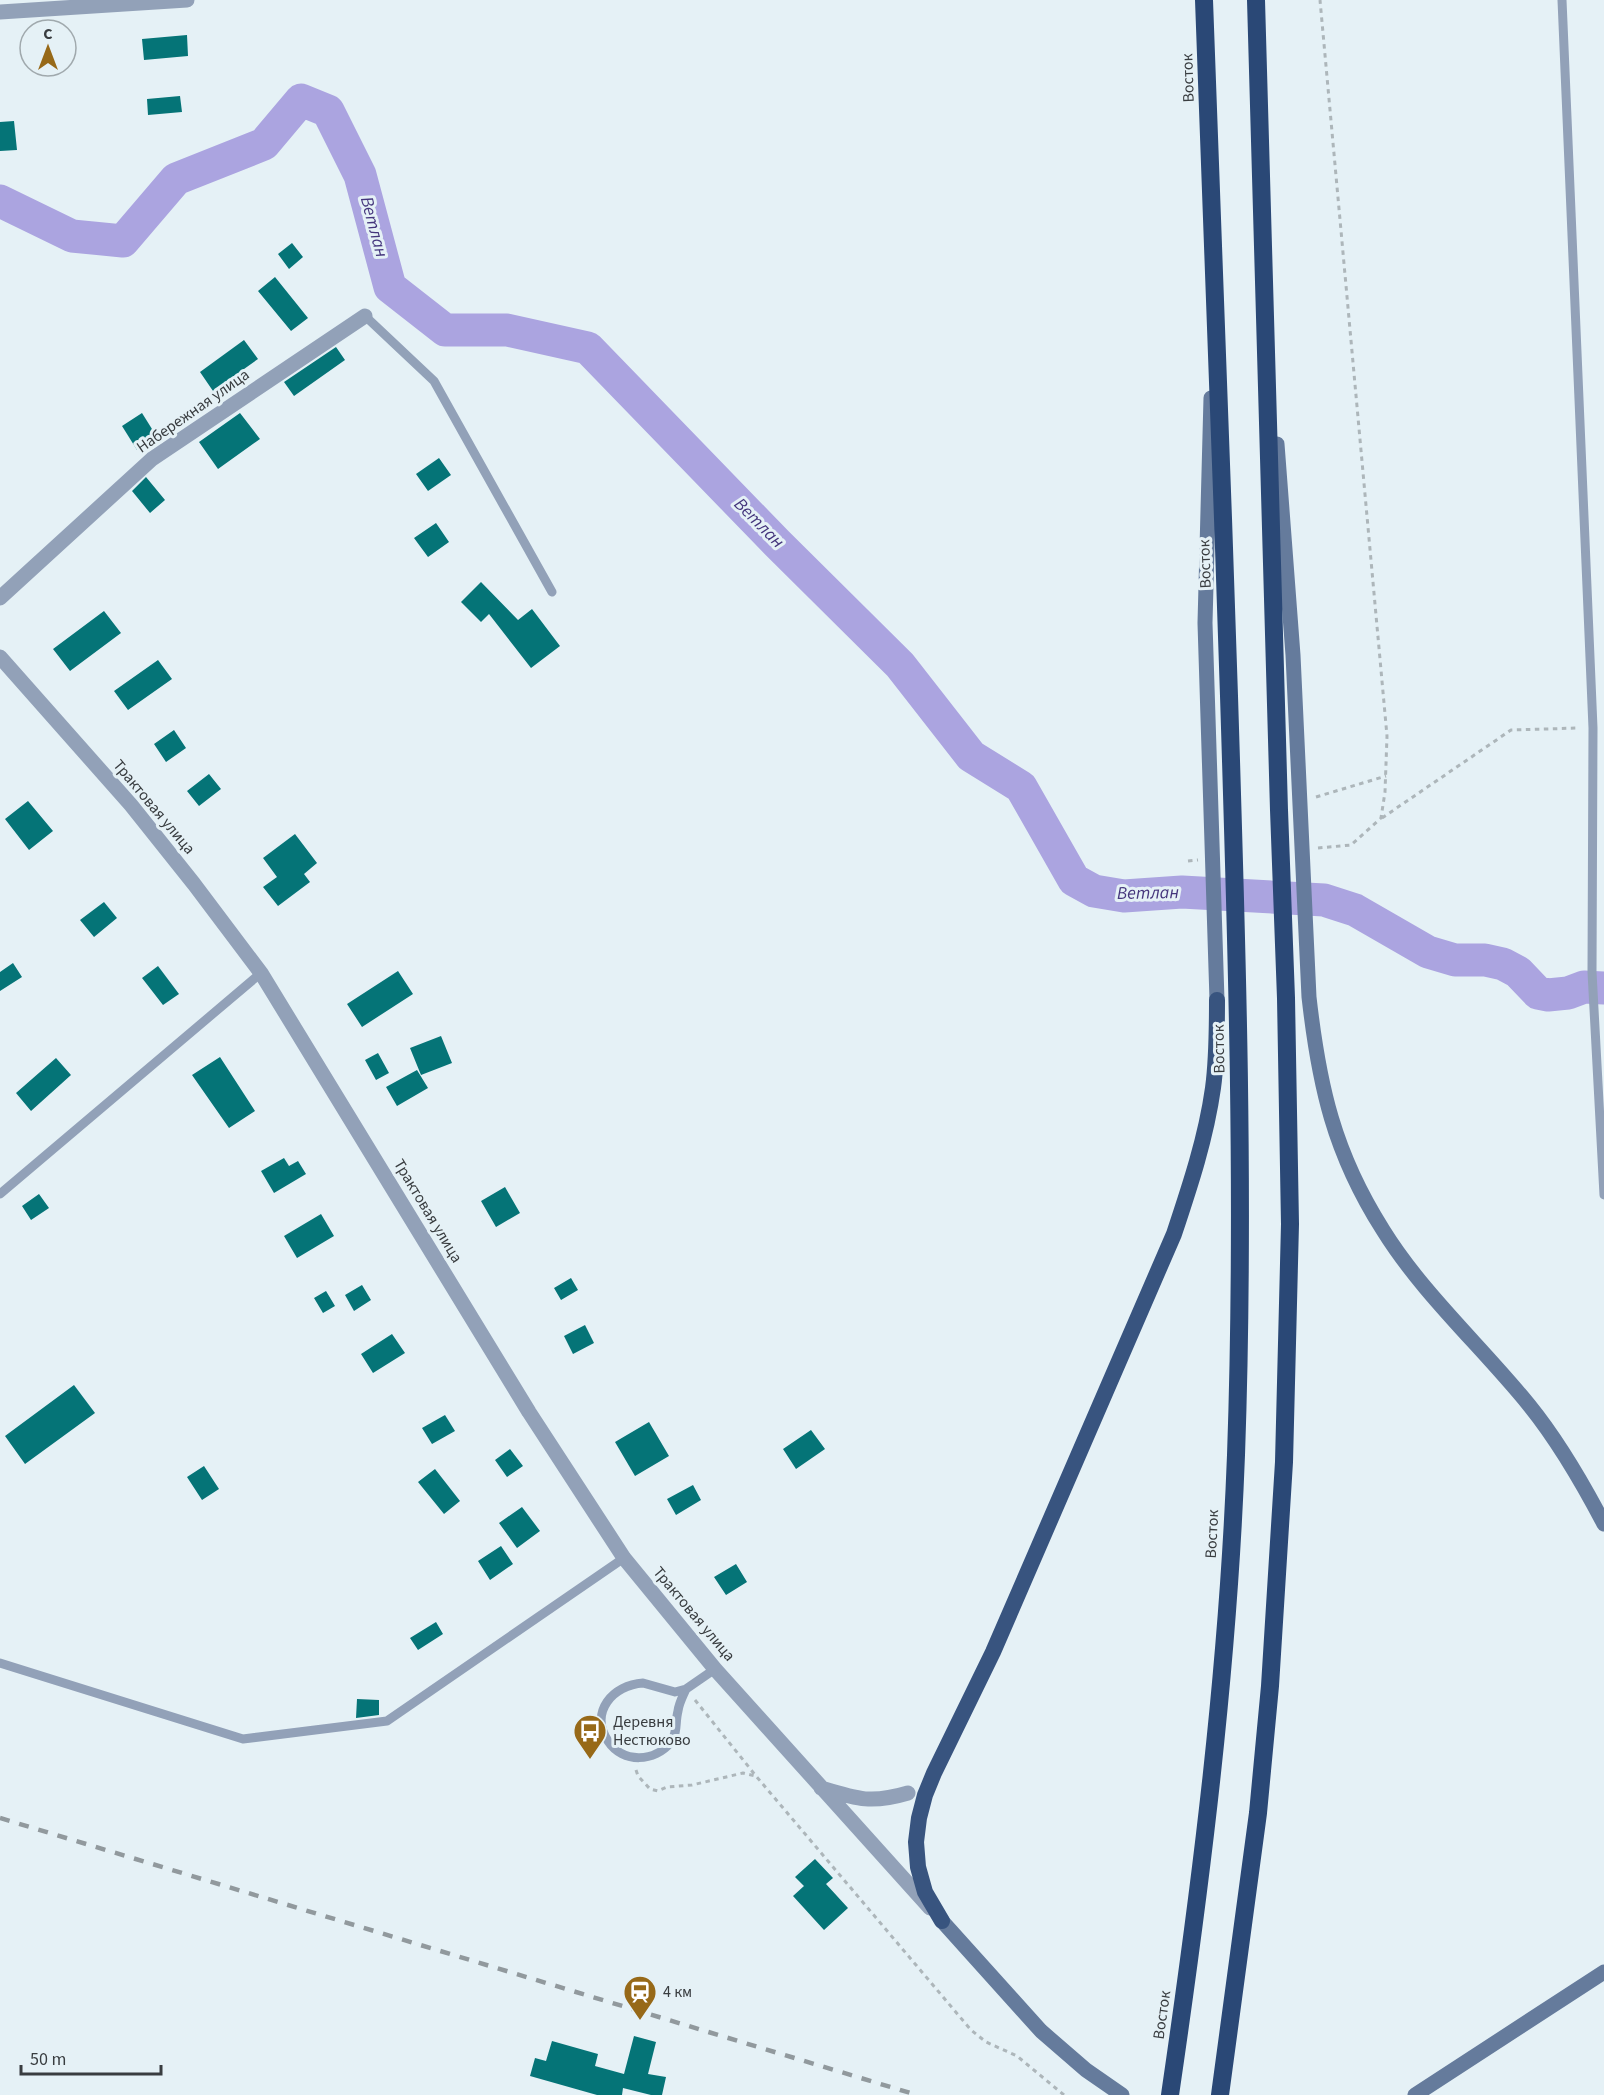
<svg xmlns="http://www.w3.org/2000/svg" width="1604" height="2095" viewBox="0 0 1604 2095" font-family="'Source Sans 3',sans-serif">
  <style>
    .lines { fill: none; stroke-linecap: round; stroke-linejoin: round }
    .river { stroke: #aba4e0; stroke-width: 33 }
    .building { fill: #057477 }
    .path { stroke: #adb6ba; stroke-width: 3; stroke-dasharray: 4.5 4.5; stroke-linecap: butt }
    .service { stroke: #92a1b8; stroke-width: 9 }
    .minor { stroke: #92a1b8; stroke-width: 15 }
    .secondary { stroke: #657b9c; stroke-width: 15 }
    .trunk { stroke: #38547f; stroke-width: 16 }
    .motorway { stroke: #2a4876; stroke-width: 18 }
    .rail { stroke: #91999d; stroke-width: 4.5; stroke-dasharray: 10 10; stroke-linecap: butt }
    .labels { text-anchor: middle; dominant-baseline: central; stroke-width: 6; stroke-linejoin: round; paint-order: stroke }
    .street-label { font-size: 16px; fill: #393d40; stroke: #e5f1f6 }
    .poi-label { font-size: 16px; fill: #393d40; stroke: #e5f1f6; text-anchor: start }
    .water-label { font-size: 18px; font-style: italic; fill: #44357c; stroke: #e5f1f6 }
  </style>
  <rect width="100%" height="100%" fill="#e5f1f6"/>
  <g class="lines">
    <path class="river" d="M0,201l72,35 51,5 53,-62 88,-35 37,-44 27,11 32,64 30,112 55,43h62l81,18 189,195 123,122 71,91 50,31 53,93 20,11 30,5 58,-4 142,8 31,10 73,42 27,8h30l18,4 15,8 20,21 10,2 20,-2 16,-6 20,1"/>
  </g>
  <path class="building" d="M187,35l1,21 -44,4 -2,-21z
    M180,96l2,16 -34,3 -1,-16z
    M14,121l3,29 -17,1v-29z
    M292,243l11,14 -14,12 -11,-15z
    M275,277l33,41 -17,13 -33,-40z
    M244,340l14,19 -45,32 -13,-19z
    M336,347l9,13 -51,36 -10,-14z
    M142,413l15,24 -20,13 -15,-24z
    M240,413l20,26 -42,30 -19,-27z
    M439,458l12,17 -23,16 -12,-17z
    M146,477l19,23 -15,13 -18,-22z
    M436,523l13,19 -21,15 -14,-19z
    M481,582l37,38 14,-11 28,37 -29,22 -42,-54 -8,8 -20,-20z
    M104,611l17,22 -51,38 -17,-22z
    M158,660l14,19 -44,31 -14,-19z
    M174,730l12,18 -20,14 -12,-18z
    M209,774l12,15 -22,17 -12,-15z
    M28,801l25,30 -24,19 -24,-31z
    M295,834l22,29 -13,11 6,8 -32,24 -15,-19 14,-10 -14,-19z
    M104,902l13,16 -23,19 -14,-17z
    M13,963l9,14 -22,14v-19z
    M158,966l21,28 -16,11 -21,-27z
    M398,971l15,23 -51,33 -15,-23z
    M441,1036l11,27 -31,12 -11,-27z
    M378,1053l11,20 -13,7 -11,-20z
    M220,1057l35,54 -26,17 -37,-53z
    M56,1058l15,17 -40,36 -15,-18z
    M417,1070l11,18 -31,18 -11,-19z
    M284,1158l5,8 9,-5 8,13 -32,19 -13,-22z
    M505,1187l15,26 -24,14 -15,-26z
    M39,1194l10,14 -18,12 -9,-14z
    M321,1214l13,22 -37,22 -13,-22z
    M571,1278l7,12 -17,10 -7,-12z
    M362,1285l9,15 -17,11 -9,-16z
    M326,1291l9,15 -12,7 -9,-15z
    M585,1325l9,18 -21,11 -9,-18z
    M392,1334l13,19 -32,20 -12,-19z
    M74,1385l21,28 -70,51 -20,-28z
    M445,1415l10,16 -23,13 -10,-16z
    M649,1422l20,34 -34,20 -20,-34z
    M811,1430l14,19 -29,20 -13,-20z
    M510,1449l13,17 -16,11 -12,-17z
    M204,1466l15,23 -17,11 -15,-23z
    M435,1469l25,32 -16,13 -26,-32z
    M693,1485l8,15 -25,15 -9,-16z
    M522,1507l18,24 -23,17 -18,-25z
    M501,1546l12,18 -23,16 -12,-19z
    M736,1564l11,18 -21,13 -12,-18z
    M436,1622l7,12 -25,16 -8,-12z
    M357,1699l22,1v15l-23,3z
    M815,1859l18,19 -7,6 22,24 -24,22 -31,-34 11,-10 -9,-9z
    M634,2036l22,6 -8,32 18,3 -4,18h-11l-28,-7 -1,7h-25l-67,-19 5,-18 11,3 6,-20 46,13 -3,12 29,8z"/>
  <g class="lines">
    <path class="path" d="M1316,797l70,-21
      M1382,818l129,-88 68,-2
      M1318,848l33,-3 30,-27 4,-26 2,-56 -67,-736
      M1188,861l10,-1
      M695,1700l61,76 215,254 15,12 31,14 47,39
      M636,1770l2,6 12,13 8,2 9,-4 25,-2 51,-12 12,3"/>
    <path class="service" d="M1562,0l31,728 -1,244 12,223
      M365,316l69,65 118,211
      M0,1194l261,-221
      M0,1663l243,76 144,-18 237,-163
      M643,1683l32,9 11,-3c-3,7 -7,14 -8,22 -3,11 0,21 -7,31 -16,20 -48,22 -63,-1 -19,-29 5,-56 35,-58z
      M686,1689l29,-20"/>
    <path class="minor" d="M0,12l187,-12
      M0,598l152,-139 213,-143
      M0,657l131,148 63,79 67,89 268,439 95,146 91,111 215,239
      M821,1788c36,11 50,16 87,5"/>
    <path class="secondary" d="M1211,398l-6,225 12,377
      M1277,444l16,211 16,342c10,89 25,156 74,233 39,63 99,117 146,175 30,37 53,77 75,119
      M942,1921l99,110 45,39 36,25
      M1415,2095l189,-123"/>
    <path class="trunk" d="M942,1921l-17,-29 -7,-25 -2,-25 3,-24 6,-23 9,-22 59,-121 181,-418c16,-48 32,-96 39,-146 4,-29 4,-59 4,-88"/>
    <path class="motorway" d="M1170,2095c31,-212 58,-425 66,-640 9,-253 1,-506 -7,-759 -8,-232 -15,-464 -25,-696
      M1220,2095l38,-282 12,-127 14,-224 6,-238 -4,-226 -7,-188 -23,-810"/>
    <path class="rail" d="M0,1818l917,277"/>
  </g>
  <defs>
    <symbol id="bus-pin" viewBox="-11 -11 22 30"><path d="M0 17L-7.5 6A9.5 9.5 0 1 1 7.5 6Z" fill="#976918" stroke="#e5f1f6"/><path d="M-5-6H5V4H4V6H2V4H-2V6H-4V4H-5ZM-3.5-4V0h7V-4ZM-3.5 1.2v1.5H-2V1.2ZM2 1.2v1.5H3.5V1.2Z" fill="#fff"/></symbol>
    <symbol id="station-pin" viewBox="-11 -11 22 30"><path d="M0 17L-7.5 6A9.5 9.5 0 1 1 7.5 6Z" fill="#976918" stroke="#e5f1f6"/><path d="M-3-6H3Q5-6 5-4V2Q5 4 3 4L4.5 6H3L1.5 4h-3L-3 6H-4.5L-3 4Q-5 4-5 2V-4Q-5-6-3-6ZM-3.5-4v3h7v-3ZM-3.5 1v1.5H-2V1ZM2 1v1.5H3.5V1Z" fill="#fff"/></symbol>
  </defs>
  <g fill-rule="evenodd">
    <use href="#bus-pin" x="571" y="1712" width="38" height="52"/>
    <use href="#station-pin" x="621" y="1973" width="38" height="52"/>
  </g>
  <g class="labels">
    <g class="street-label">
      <text transform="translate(1188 78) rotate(-92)">Восток</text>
      <text transform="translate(193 411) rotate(-35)">Набережная улица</text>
      <text transform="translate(1205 564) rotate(-92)">Восток</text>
      <text transform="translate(154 807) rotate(50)">Трактовая улица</text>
      <text transform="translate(1219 1049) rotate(-91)">Восток</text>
      <text transform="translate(428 1211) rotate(59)">Трактовая улица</text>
      <text transform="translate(1212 1534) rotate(-87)">Восток</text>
      <text transform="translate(694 1614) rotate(50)">Трактовая улица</text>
      <text transform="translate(1162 2015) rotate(-82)">Восток</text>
    </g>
    <g class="poi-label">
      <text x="613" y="1722">Деревня<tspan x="613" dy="18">Нестюково</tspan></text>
      <text x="663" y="1992">4 км</text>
    </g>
    <g class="water-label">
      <text transform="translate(374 227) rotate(75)">Ветлан</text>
      <text transform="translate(759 523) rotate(45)">Ветлан</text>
      <text transform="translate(1148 893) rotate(-1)">Ветлан</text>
    </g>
  </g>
  <g transform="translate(48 48)"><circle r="28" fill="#e5f1f6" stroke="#a0a9ad" stroke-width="1.5"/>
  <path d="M0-4.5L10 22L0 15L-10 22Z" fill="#976918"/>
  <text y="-9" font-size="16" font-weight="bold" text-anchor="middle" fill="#393d40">С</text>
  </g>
  <path d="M21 2065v9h140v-9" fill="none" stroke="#393d40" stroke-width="3"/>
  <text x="30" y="2065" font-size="18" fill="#393d40" stroke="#e5f1f6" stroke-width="4.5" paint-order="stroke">50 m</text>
</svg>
